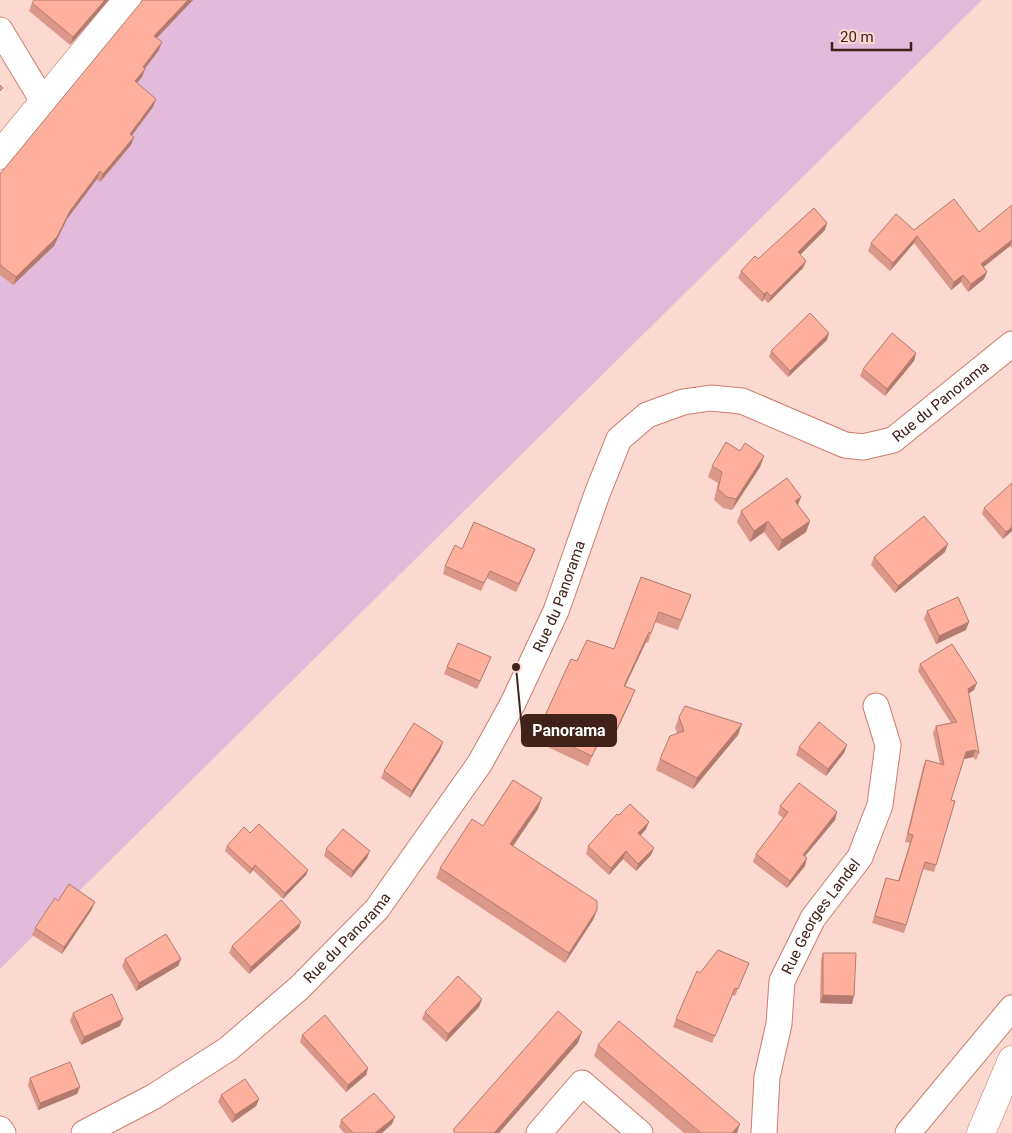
<svg xmlns="http://www.w3.org/2000/svg" width="1012" height="1133" viewBox="0 0 1012 1133" font-family="Roboto,sans-serif">
  <style>
    .green { fill: #e1bbd9 }
    .lines { fill: none; stroke-linecap: round; stroke-linejoin: round }
    .street-casing { stroke: #ca7d6b; stroke-width: 27 }
    .secondary-casing { stroke: #ca7d6b; stroke-width: 29 }
    .street { stroke: #fff; stroke-width: 25 }
    .secondary { stroke: #fff; stroke-width: 28 }
    .wall { fill: #db9787 }
    .shaded-wall { fill: #b27b6e }
    .building { fill: #ffb09d; stroke: #b27b6e }
    .labels { text-anchor: middle; dominant-baseline: central; stroke-width: 4; stroke-linejoin: round; paint-order: stroke }
    .street-label { font-size: 15px; fill: #41221b; stroke: #fbd8d0 }
    .leader { fill: none; stroke: #41221b; stroke-width: 2 }
    .callout-dot { fill: #41221b; stroke: #fbd8d0; stroke-width: 2 }
    .callout { fill: #41221b; stroke: #41221b; stroke-width: 2 }
    .callout-label { font-size: 16px; text-anchor: middle; font-weight: bold; fill: #fff }
  </style>
  <rect width="100%" height="100%" fill="#fbd8d0"/>
  <path class="green" d="M143,0h839l-982,969v-741z"/>
  <g class="lines">
    <defs>
      <g id="street">
        <path d="M0,30l43,71"/>
        <path d="M0,1129l3,4"/>
        <path id="s1" d="M84,1133l69,-36 75,-48 71,-61 78,-79 103,-146 33,-60 43,-92 41,-117 22,-55 28,-24 36,-13 28,-4 31,3 103,44 18,2 30,-7 119,-96"/>
        <path d="M539,1133l43,-50 58,50"/>
        <path id="s2" d="M764,1133l3,-56 12,-53 3,-43 31,-63 47,-61 20,-52 8,-60 -12,-39"/>
        <path d="M908,1133l104,-125"/>
      </g>
      <path id="secondary" d="M0,155l127,-155
        M981,1133l31,-73"/>
    </defs>
    <use href="#street" class="street-casing"/>
    <use href="#secondary" class="secondary-casing"/>
    <use href="#street" class="street"/>
    <use href="#secondary" class="secondary"/>
  </g>
  <path class="wall" d="M109,0l-39,45 -41,-34 3,-8z
    M142,0h51l-36,38 2,12 -14,18 -3,9 -5,6 19,16 -3,8 -21,28 2,2 -3,8 -31,37 -3,-3 -30,40 -13,27 -41,39 -13,-10v-101l142,-172z
    M1012,205v43l-2,-2 -26,21 3,5 -3,7 -16,13 -7,-10 -10,8 -37,-47 -24,28 -22,-20 3,-8 43,-13 65,2z
    M825,230l-25,25 6,6 -3,7 -35,35 -4,-4 -2,3 -24,-24 3,-7 17,-12z
    M827,340l-39,37 -19,-20 2,-6z
    M916,353l-2,8 -29,35 -25,-20 3,-7z
    M740,451l24,5 -4,11 -28,43 -9,-2 -9,-8 4,-17 -10,-6 4,-11z
    M798,505l12,16 -4,11 -28,19 -14,-19 -14,10 -13,-20 4,-11z
    M984,508l28,23 -9,8 -21,-25z
    M462,549h73l-19,43 -29,-14 -6,13 -38,-17 2,-8z
    M945,552l-50,41 -24,-28 3,-8z
    M641,577l50,18 -13,35 -23,-8 -7,21 -2,-1 -21,44 6,14 -21,45 -10,-5 -12,26 -53,-25 3,-10 39,-70 37,-12z
    M927,611l39,19 -30,14 -12,-25z
    M920,664l54,26 -5,3 10,60 -3,7 -3,-3 -9,2 -13,41 -15,65 -2,7 -11,-3 -19,64 -32,-10 14,-45 12,3 12,-38 -5,-1 18,-75 3,-7 14,4 -7,-31 3,-7 15,-3 -33,-52z
    M488,665l-11,24 -33,-15 3,-7z
    M679,717l59,18 -45,54 -37,-19 4,-11 17,-26 -2,-5z
    M443,742l-3,8 -30,48 -29,-20 3,-7z
    M799,747l45,6 -18,23 -30,-21z
    M780,806l57,6 -2,8 -30,36v10l-18,22 -34,-26 3,-8 27,-36 -5,-4z
    M538,809l-25,37 84,64 -4,10 -28,43 -129,-85 4,-10 43,-42z
    M619,815l27,14 -6,7 11,19 -15,16 -13,-12 -14,16 -23,-21 2,-8z
    M250,833l58,37 -2,5 -23,24 -30,-29 -3,4 -25,-23 2,-5z
    M326,849l41,9 -16,20 -27,-22z
    M58,901l34,8 -30,45 -30,-19 3,-7z
    M299,928l-50,46 -20,-21 3,-7z
    M823,953l29,51 -32,-1 1,-43z
    M125,959h56l-3,7 -42,25 -14,-25z
    M749,963l-14,33 -3,-1 -20,48 -39,-16 3,-8 24,-46z
    M482,999l-3,8 -33,35 -24,-23 3,-7z
    M73,1013l47,13 -39,19 -11,-24z
    M302,1035l66,33 -2,7 -20,17 -46,-50z
    M598,1045l139,88h-53l-90,-77z
    M30,1078l50,9 -3,7 -39,16 -10,-25z
    M221,1095l38,4 -3,7 -24,17 -14,-21z
    M341,1120l51,4 -10,9h-38l-5,-6z"/>
  <path class="shaded-wall" d="M105,0h4l-39,45 3,-8z
    M188,0h5l-42,44 3,-8z
    M162,42l-3,8 -19,25 3,-8z
    M145,69l-3,8 -10,12 3,-8z
    M156,99l-3,8 -26,35 3,-8z
    M134,137l-3,8 -31,37 3,-8z
    M100,171l-3,8 -30,40 -13,27 -41,39 3,-8 54,-66z
    M827,223l-2,7 -30,30 3,-8z
    M917,236l-3,7 -24,28 3,-8z
    M1012,240l-2,6 -32,25 3,-7z
    M806,261l-3,7 -35,35 3,-7z
    M987,272l-3,7 -16,13 3,-8z
    M963,275l-2,7 -10,8 3,-8z
    M767,292l-3,7 -2,3 2,-8z
    M829,333l-2,7 -39,37 2,-6z
    M916,353l-2,8 -29,35 2,-7z
    M764,456l-4,11 -28,43 4,-11z
    M801,497l-4,11 -2,-7z
    M768,521l-4,11 -14,10 4,-11z
    M810,521l-4,11 -28,19 4,-11z
    M1012,527v4l-9,8 3,-7z
    M948,544l-3,8 -50,41 3,-7z
    M535,549l-3,8 -16,35 3,-8z
    M969,622l-3,8 -30,14 3,-8z
    M649,632l-3,10 -25,53 3,-9z
    M977,683l-3,7 -9,6 3,-7z
    M635,690l-4,10 -21,45 4,-10z
    M742,724l-4,11 -45,54 4,-11z
    M443,742l-3,8 -30,48 2,-7z
    M847,745l-3,8 -18,23 2,-7z
    M975,750l-2,7 -9,2 2,-7z
    M542,798l-4,11 -31,46 3,-11z
    M837,812l-2,8 -35,42 3,-7z
    M649,822l-3,7 -10,12 2,-8z
    M654,848l-3,7 -15,16 2,-7z
    M370,851l-3,7 -16,20 2,-7z
    M626,851l-3,8 -14,16 2,-7z
    M807,858l-2,8 -18,22 3,-7z
    M255,865l-2,5 -3,4 2,-5z
    M308,870l-2,5 -23,24 2,-6z
    M95,902l-3,7 -30,45 2,-7z
    M597,910l-4,10 -28,43 4,-10z
    M301,922l-2,6 -50,46 2,-7z
    M181,959l-3,7 -42,25 3,-8z
    M823,995l31,1 -2,8 -32,-1z
    M482,999l-3,8 -33,35 2,-8z
    M123,1019l-3,7 -39,19 3,-8z
    M582,1032l-4,11 -79,90h-5z
    M368,1068l-2,7 -20,17 2,-7z
    M80,1087l-3,7 -39,16 2,-7z
    M259,1099l-3,7 -24,17 3,-8z
    M395,1117l-3,7 -10,9h-7z
    M740,1124l-3,9h-5z"/>
  <path class="building" d="M34,0h71l-32,37 -41,-34z
    M143,0h45l-34,36 8,6 -19,25 2,2 -10,12 21,18 -26,35 4,3 -31,37 -3,-3 -30,40 -13,26 -41,40 -16,-12v-91z
    M0,85l3,3 -3,3z
    M954,199l25,33 33,-27v35l-31,24 6,8 -16,12 -8,-9 -9,7 -37,-46 -24,27 -22,-20 25,-29 18,16z
    M814,208l13,15 -29,29 8,9 -35,35 -4,-4 -3,2 -23,-23 14,-15 3,3z
    M810,313l19,20 -39,38 -19,-20z
    M892,333l24,20 -29,36 -24,-20z
    M726,442l14,9 5,-8 19,13 -28,43 -9,-2 -9,-8 4,-17 -10,-6z
    M787,478l14,19 -6,4 15,20 -28,19 -14,-19 -14,10 -13,-20z
    M1012,483v44l-6,5 -22,-24z
    M924,516l24,28 -50,42 -24,-29z
    M474,522l61,27 -16,35 -29,-13 -6,12 -39,-17 10,-21 7,4z
    M641,577l50,18 -10,25 -22,-8 -8,21 -2,-1 -25,54 11,4 -21,45 -10,-4 -12,25 -54,-25 33,-72 6,2 10,-21 27,9z
    M958,597l11,25 -30,14 -12,-25z
    M458,643l33,14 -11,24 -33,-14z
    M952,644l25,39 -9,6 11,64 -4,-3 -9,2 -15,48 4,1 -19,64 -11,-3 -19,63 -31,-9 11,-38 13,3 14,-46 -5,-1 18,-74 18,5 -8,-39 21,-4 -37,-58z
    M685,706l57,18 -45,54 -37,-19 10,-23 14,-5 -5,-14z
    M819,722l28,23 -19,24 -29,-22z
    M414,723l29,19 -31,49 -28,-20z
    M513,780l29,18 -32,46 87,57v9l-28,43 -129,-85 32,-49 11,7z
    M799,783l38,29 -34,43 4,3 -17,23 -34,-27 32,-42 -8,-6z
    M630,804l19,18 -11,11 16,15 -16,16 -12,-13 -15,17 -23,-22 29,-32 2,1z
    M259,824l49,46 -23,23 -30,-28 -3,4 -25,-23 17,-19 6,6z
    M343,829l27,22 -17,20 -27,-22z
    M69,884l26,18 -31,45 -29,-19 20,-30 3,3z
    M281,900l20,22 -50,45 -19,-21z
    M166,934l15,25 -42,24 -14,-24z
    M718,950l31,13 -11,26 -3,-1 -20,48 -39,-17 21,-48 3,2z
    M823,953h33l-2,43 -31,-1z
    M458,976l24,23 -34,35 -23,-22z
    M112,994l11,25 -39,18 -11,-24z
    M558,1011l24,21 -88,101h-39l-2,-3z
    M325,1015l43,53 -20,17 -46,-50z
    M619,1021l121,103 -8,9h-31l-103,-88z
    M70,1062l10,25 -40,16 -10,-25z
    M245,1079l14,20 -24,16 -14,-20z
    M374,1093l21,24 -20,16h-22l-12,-13z"/>
  <g class="labels">
    <g class="street-label">
      <text stroke="none"><textPath href="#s1" startOffset="1260">Rue du Panorama</textPath></text>
      <text stroke="none"><textPath href="#s1" startOffset="735">Rue du Panorama</textPath></text>
      <text stroke="none"><textPath href="#s2" startOffset="229">Rue Georges Landel</textPath></text>
      <text stroke="none"><textPath href="#s1" startOffset="330">Rue du Panorama</textPath></text>
    </g>
  </g>
  <path class="leader" d="M516 667L522 730"/>
  <circle class="callout-dot" cx="516" cy="667" r="5"/>
  <rect class="callout" x="522" y="715" width="94" height="31" rx="5"/>
  <g class="callout-label">
    <text x="569" y="736">Panorama</text>
  </g>
  <path d="M832 42v8h79v-8" fill="none" stroke="#41221b" stroke-width="2.5"/>
  <text x="840" y="42" font-size="15" fill="#41221b" stroke="#fbd8d0" stroke-width="4" paint-order="stroke">20 m</text>
</svg>
